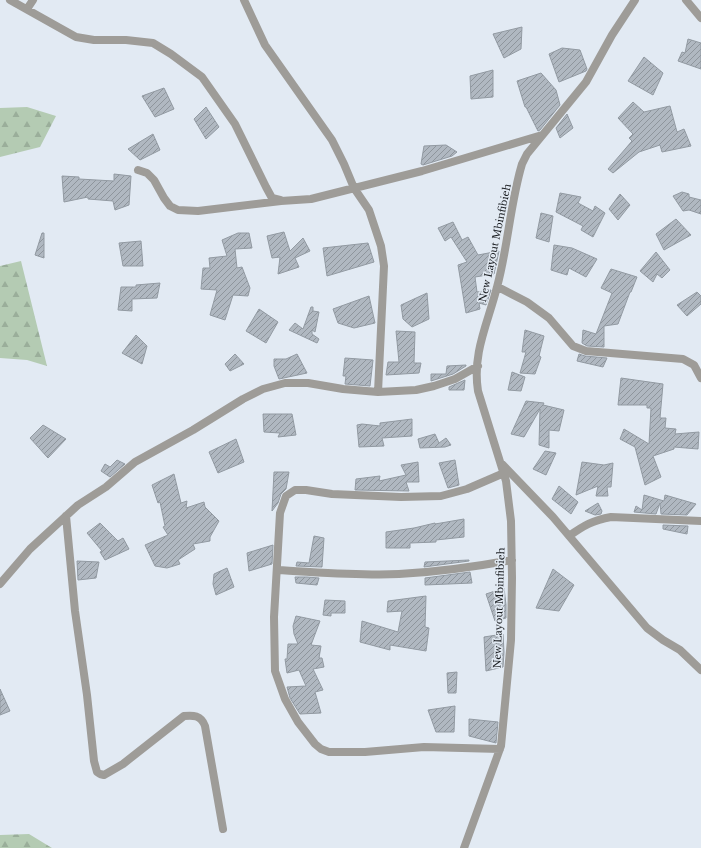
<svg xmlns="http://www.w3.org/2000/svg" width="701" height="848" viewBox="0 0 701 848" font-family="'Libre Baskerville',serif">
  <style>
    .forest { fill: url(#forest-firs) }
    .building { fill: url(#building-hatch); stroke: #929aa2 }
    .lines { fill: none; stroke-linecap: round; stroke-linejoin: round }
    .street { stroke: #9e9c98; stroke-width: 8 }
    .labels { text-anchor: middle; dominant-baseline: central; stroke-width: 3; stroke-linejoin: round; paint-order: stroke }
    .street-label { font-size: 10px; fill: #1a1d21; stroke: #e2eaf3 }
  </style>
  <defs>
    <pattern id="forest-firs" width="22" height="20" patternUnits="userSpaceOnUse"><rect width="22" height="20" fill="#b4cbb3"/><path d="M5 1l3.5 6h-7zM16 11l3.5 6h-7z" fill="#9aae9a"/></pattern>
    <pattern id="building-hatch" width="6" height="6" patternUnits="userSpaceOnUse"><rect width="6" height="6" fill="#b0b8c1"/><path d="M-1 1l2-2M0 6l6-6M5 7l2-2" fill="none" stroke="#8e959c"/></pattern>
  </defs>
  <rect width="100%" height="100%" fill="#e2eaf3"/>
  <path class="forest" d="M27,107l29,9 -16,31 -40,10v-49z
    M21,261l26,105 -20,-6 -27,-2v-92z
    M29,834l23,14h-52v-13z"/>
  <path class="building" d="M522,27l-1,22 -17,9 -11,-24z
    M688,39l13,4v26l-23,-8 4,-9 3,1z
    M562,48l18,2 7,19 -1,2 -27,11 -10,-28z
    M644,57l19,16 -10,22 -25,-14z
    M493,70v27l-22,2 -1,-23z
    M541,73l15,17 4,15 -20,25 -2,1 -12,-24h-1l-8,-26z
    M164,88l10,21 -19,8 -13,-21z
    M633,102l11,10 26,-6 7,26 7,-3 7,17 -29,6 -2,-7 -21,7 -26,21 -5,-4 24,-28 -3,-3 4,-4 -15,-16z
    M206,107l13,20 -13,12 -12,-20z
    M567,114l6,14 -13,10 -4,-10z
    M153,134l7,16 -20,10 -12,-11z
    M446,145l11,7 -5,4 -29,9 -2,-1 3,-18z
    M114,174l17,2 -2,29 -14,5 -2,-9 -25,-2v-2l-24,5 -2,-26 17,1v2l35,2z
    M682,192l7,2v3l12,3v14l-12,-4 -6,1 -10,-15z
    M560,193l21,4 -3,6 15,8 2,-5 10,7 -12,24 -12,-7 2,-4 -27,-14z
    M620,194l10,11 -12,15 -9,-11z
    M541,213l12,3 -4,26 -13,-4z
    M676,219l15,16 -27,15 -8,-16z
    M453,222l9,18 6,-3 10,18 21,-4 -5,23 -19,3 2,15 14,-2 -5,15 -7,-2 1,6 -14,4 -8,-48 9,-3 -16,-25 -6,4 -7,-13z
    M284,232l6,19 13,-13 7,13 -15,7 4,9 -21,7 2,-17 -8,1 -5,-22z
    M42,233h2v25l-9,-3z
    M238,233h11l3,15 -17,1 2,19 5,-1 8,21 -2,8 -15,-1 -8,25 -15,-5 7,-25 -16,-1 2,-21h7l-1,-10 18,-2 -5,-16z
    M141,241l2,25h-20l-4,-23z
    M368,243l6,19 -47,14 -4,-28z
    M554,245l18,3 25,11 -11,18 -17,-9 -2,7 -16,-5z
    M656,252l14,18 -8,8 -5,-4 -4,8 -13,-11z
    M611,269l26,8 -6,15h-1l-12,32 -14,2v21l-17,-1 -5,-3 1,-13 13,4 16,-41 -11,-5z
    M160,283l-3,15 -25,1v12l-14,-1 3,-23h15v-2z
    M697,292l4,4v8l-14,12 -10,-11z
    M427,293l2,26 -17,8 -9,-8 -2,-14z
    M369,296l6,27 -21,5 -16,-5 -5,-14z
    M311,307h2v4l6,1 -4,20 -3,-2v4l7,5 -2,4 -28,-13 6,-7 8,6z
    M259,309l19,13 -12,21 -20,-12z
    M525,330l19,6 -5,20 2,1 -6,17 -15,-1 6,-21h-4z
    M396,331l19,1 -1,31h7l-2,10 -33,2 2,-13h11z
    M136,335l11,11 -5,18 -20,-11z
    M235,354l9,10 -14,7 -5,-7z
    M297,354l10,19 -28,6 -5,-13v-7h12z
    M579,354l6,2 22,2 -4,9 -26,-6z
    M345,358l28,2 -3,26 -25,-2 1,-8h-3z
    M466,365v1l-13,8 -22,7v-7h15l1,-8z
    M512,372l13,5 -4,14 -13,-1z
    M621,378l42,6 -3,34h6l-1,10 11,1 -1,5 24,-2 -1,17 -24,-2v2l-21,7 8,21 -16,8 -10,-38 -15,-8 4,-10 25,15 2,-36h-4v-3h-29z
    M465,380l-1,10h-15v-3z
    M526,401l18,2 -1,2 21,5 -5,21 -10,-1v18l-10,-3 1,-36 -16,28 -13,-3z
    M263,414h29l4,21 -18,2 2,-4 -16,-1z
    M412,419v17l-30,2 2,8 -25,1 -2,-22 5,-1 18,2v-3z
    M43,425l23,14 -18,19 -18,-20z
    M435,434l4,9 7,-5 5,7 -6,2 -25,1 -2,-9z
    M236,439l8,23 -26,11 -9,-21z
    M545,451l11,2 -10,22 -13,-6z
    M117,460l8,4 -15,13 -9,-6 4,-7 5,3z
    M455,460l4,25 -11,3 -9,-25z
    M418,462l1,20h-13l3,9 -54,-1 1,-11 24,-3 -1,5 27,-6 -5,-10z
    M582,462l22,3 9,-2 -2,24h-4l1,9h-12l2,-10 -22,9z
    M274,472h15l-3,17 -5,5 -3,9 -6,8z
    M174,474l7,29 6,-2 -1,7 18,-6 1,5 14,14 -9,16v4l-17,3 2,5 -17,11 2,4 -13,4 -12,-2 -10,-21 23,-10 -5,-8 2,-1 -5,-24 -2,1 -6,-18z
    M559,486l19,16 -7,12 -19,-15z
    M644,495l20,6 1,-6 31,9 -9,11 -26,-1 -1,-11 -4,11 -22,-2 2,-6 6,4z
    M598,503l4,8 -1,3 -6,1 -10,-4z
    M464,519v18l-28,3v2l-26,1v5h-24v-16l28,-4 21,-5v1z
    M100,523l18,18 5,-3 6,11 -24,11 -5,-8 2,-1 -15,-18z
    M663,525l25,1 -1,8 -24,-5z
    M314,536l10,2 -2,29 -26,-1 1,-4 12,1z
    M273,545l-1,19 -23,7 -2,-18z
    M469,560v1l-45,6 1,-5z
    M77,561l22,1 -3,16 -18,2z
    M227,568l7,19 -18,8 -3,-11 1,-10z
    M553,569l21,16 -15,26 -23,-3z
    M470,572l2,11 -47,2v-7z
    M295,577h12l12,1 -2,7 -21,-2z
    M504,588l2,17v13l-11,3 -9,-27z
    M426,596l-1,31 4,1 -3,23 -36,-6v5l-30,-8 2,-21 36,11 4,-21 -15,1 1,-11z
    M325,600l20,1v12h-14v3l-8,-1z
    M296,616l24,5 -9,24 10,1 -2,12h3l2,9 -11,2 10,21 -8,2 6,21 -21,1 -10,-16 -3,-11 19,-1 -7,-16 -12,3 -2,-14h2l1,-15h10l-4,-10 -1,-8z
    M503,634l1,18 -1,15 -17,4 -2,-34z
    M457,672l-1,21h-8l-1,-20z
    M0,689l10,22 -10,4z
    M455,706l-1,26h-18l-8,-22z
    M469,719l29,3 -2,21 -27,-7z"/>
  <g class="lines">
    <path class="street" d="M10,0l66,37 18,3h32l27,3 18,11 31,23 33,47 31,63 6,11 8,2
      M244,0l21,45 67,95 12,24 10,24 15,22 12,36 3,20 -6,126
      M686,0l15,18
      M27,9l6,-9
      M138,170l9,3 7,7 10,18 6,8 8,4 20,1 83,-10 30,-2 111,-28 120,-36
      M498,287l29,15 22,16 24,28 13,5 97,8 11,6 7,13
      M502,464l51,53 94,111 16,12 17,10 21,20
      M66,516l9,95 12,84 7,66 3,11 3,2 4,1 19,-11 61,-48c9,-1 17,-1 21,10l18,103
      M569,536c14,-10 24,-16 42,-19l90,4
      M277,570c40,2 82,6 122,4 38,-2 75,-7 113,-14
      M0,584l30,-35 48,-44 28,-18 29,-25 58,-32 50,-31 20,-10 22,-6h23l35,6 35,3 38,-2 18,-4 21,-7 23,-13
      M500,749l-76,-2 -59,5h-36l-8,-3 -6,-5 -17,-22 -13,-23 -10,-28 -1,-54 6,-104 6,-17 9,-6h11l26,4 69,3 40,-1 26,-7 37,-16
      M464,848l37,-102 10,-106 1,-62 -1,-57 -5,-40 -28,-90c-6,-38 10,-68 19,-104 11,-40 13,-83 25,-123l5,-10 59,-72 26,-47 23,-35"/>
  </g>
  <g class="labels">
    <g class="street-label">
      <text transform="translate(495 243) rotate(-78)">New Layout Mbinfibieh</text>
      <text transform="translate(499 608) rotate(-88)">New Layout Mbinfibieh</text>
    </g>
  </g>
</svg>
